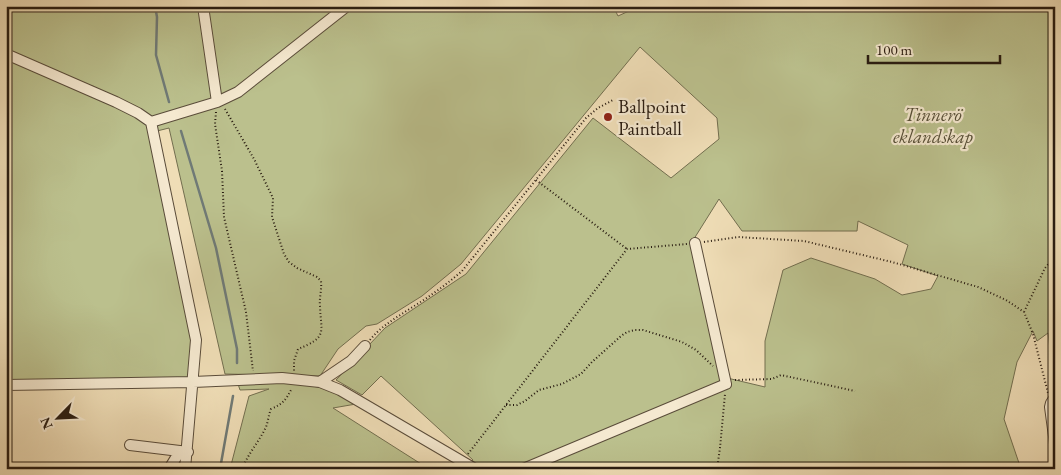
<svg xmlns="http://www.w3.org/2000/svg" width="1061" height="475" viewBox="0 0 1061 475" font-family="'EB Garamond',serif">
  <style>
    .green { fill: #bbc08d; stroke: #726e4f; fill-rule: evenodd }
    .lines { fill: none; stroke-linecap: round; stroke-linejoin: round }
    .stream { stroke: #707a76; stroke-width: 2.5 }
    .minor-casing { stroke: #5a4c3a; stroke-width: 12 }
    .path { stroke: #291c11; stroke-width: 2; stroke-dasharray: 1 2.5; stroke-linecap: butt }
    .minor { stroke: #f5e9d0; stroke-width: 10 }
    .poi-dot { fill: #8f2418; stroke: #f5e9d0; stroke-width: 2 }
    .labels { text-anchor: middle; dominant-baseline: central; stroke-width: 4.5; stroke-linejoin: round; paint-order: stroke }
    .poi-label { font-size: 19px; fill: #291c11; stroke: #f5e9d0; text-anchor: start }
    .park-label { font-size: 19px; font-style: italic; fill: #554d36; stroke: #f5e9d0 }
  </style>
  <rect width="100%" height="100%" fill="#efddb6"/>
  <filter id="stains"><feTurbulence type="fractalNoise" baseFrequency=".004" numOctaves="4"/><feColorMatrix values="0 0 0 0 .2 0 0 0 0 .09 0 0 0 0 .02 0 0 0 .5 -.17"/></filter>
  <radialGradient id="worn" r=".72"><stop offset=".6" stop-color="#630" stop-opacity="0"/><stop offset="1" stop-color="#630" stop-opacity=".3"/></radialGradient>
  <path class="green" d="M6,6h607l5,10 22,-10h415v358l-3,1 -4,-32 -11,8 -4,-10 -16,31 -13,57 17,50h-555l7,-9 -92,-84 -19,19 -26,-15 49,-52 81,-54 127,-156 78,60 48,-39 -2,-21 -77,-71 -179,217 -39,32 -45,28 -11,2 -28,23 -18,27 -95,-2 -56,-246 -12,3 36,181 -1,70 -186,4zM719,199l23,32h115l1,-10 50,24 -6,19 36,12 -7,13 -29,6 -27,-16 -64,-21 -28,12 -18,71v46l-42,-10 -31,-135z
    M298,383l29,6 29,15 -23,4 96,61h-199l19,-73 20,-7 -29,1 -2,-6z"/>
  <g class="lines">
    <path class="stream" d="M155,6l2,11 -1,38 13,47
      M181,131l35,117 21,101v14
      M220,469l13,-73"/>
    <defs>
      <path id="minor" d="M203,6l14,96
        M6,54l110,48 22,11 13,9 45,218 -11,129
        M151,122l66,-20 21,-10 109,-86
        M320,382l31,-21 14,-15
        M6,385l187,-3 89,-4 38,4 20,8 135,79
        M1055,397l-4,6 -1,4 5,37
        M130,445l58,7
        M169,469l11,-18
        M523,469l203,-85 -31,-141"/>
    </defs>
    <use href="#minor" class="minor-casing"/>
    <path class="path" d="M607,6l3,6
      M225,109l29,50 19,39 -1,19 12,37 5,8 8,6 20,9 4,4c1,9 -2,17 -1,25 1,27 8,31 -22,43l-4,12v10
      M216,112l-1,12 7,47 2,46 22,95 7,59
      M536,180l91,69
      M704,242l34,-5 66,4 88,21 86,25 28,13 18,12 9,22 15,59
      M1024,312l21,-44 10,-12
      M370,340c11,-14 26,-22 41,-32 18,-11 35,-23 51,-37l124,-153 12,-10 15,-8
      M735,380l37,-1 9,-4 74,16
      M506,405h11l8,-4 14,-11 23,-6 19,-10 11,-12 29,-26 6,-4 8,-2h8l39,12 14,8 17,16
      M468,454l159,-205 60,-5
      M242,469c6,-15 16,-26 23,-40 3,-5 3,-13 6,-20 12,-5 15,-9 21,-21
      M717,469l3,-21 5,-54"/>
    <use href="#minor" class="minor"/>
  </g>
  <circle class="poi-dot" cx="608" cy="117" r="5"/>
  <g class="labels">
    <g class="poi-label">
      <text x="618" y="106">Ballpoint<tspan x="618" dy="22">Paintball</tspan></text>
    </g>
    <g class="park-label">
      <text x="933" y="114">Tinnerö<tspan x="933" dy="22">eklandskap</tspan></text>
    </g>
  </g>
  <rect width="1061" height="475" fill="none" stroke="#efddb6" stroke-width="25"/>
  <rect x="8" y="8" width="1046" height="460" fill="none" stroke="#291c11" stroke-width="2.5"/>
  <rect x="12" y="12" width="1036" height="450" fill="none" stroke="#291c11"/>
  <g transform="translate(58 418) rotate(246)" stroke="#f5e9d0" stroke-width="4" paint-order="stroke">
  <path d="M0-4L9 19L0 12L-9 19Z" fill="#291c11"/>
  <text y="-8" font-size="14" font-weight="bold" text-anchor="middle" fill="#291c11">N</text>
  </g>
  <path d="M868 55v8h132v-8" fill="none" stroke="#291c11" stroke-width="2.5"/>
  <text x="876" y="55" font-size="15" fill="#291c11" stroke="#f5e9d0" stroke-width="4" paint-order="stroke">100 m</text>
  <rect width="100%" height="100%" filter="url(#stains)"/>
  <rect width="100%" height="100%" fill="url(#worn)"/>
</svg>
